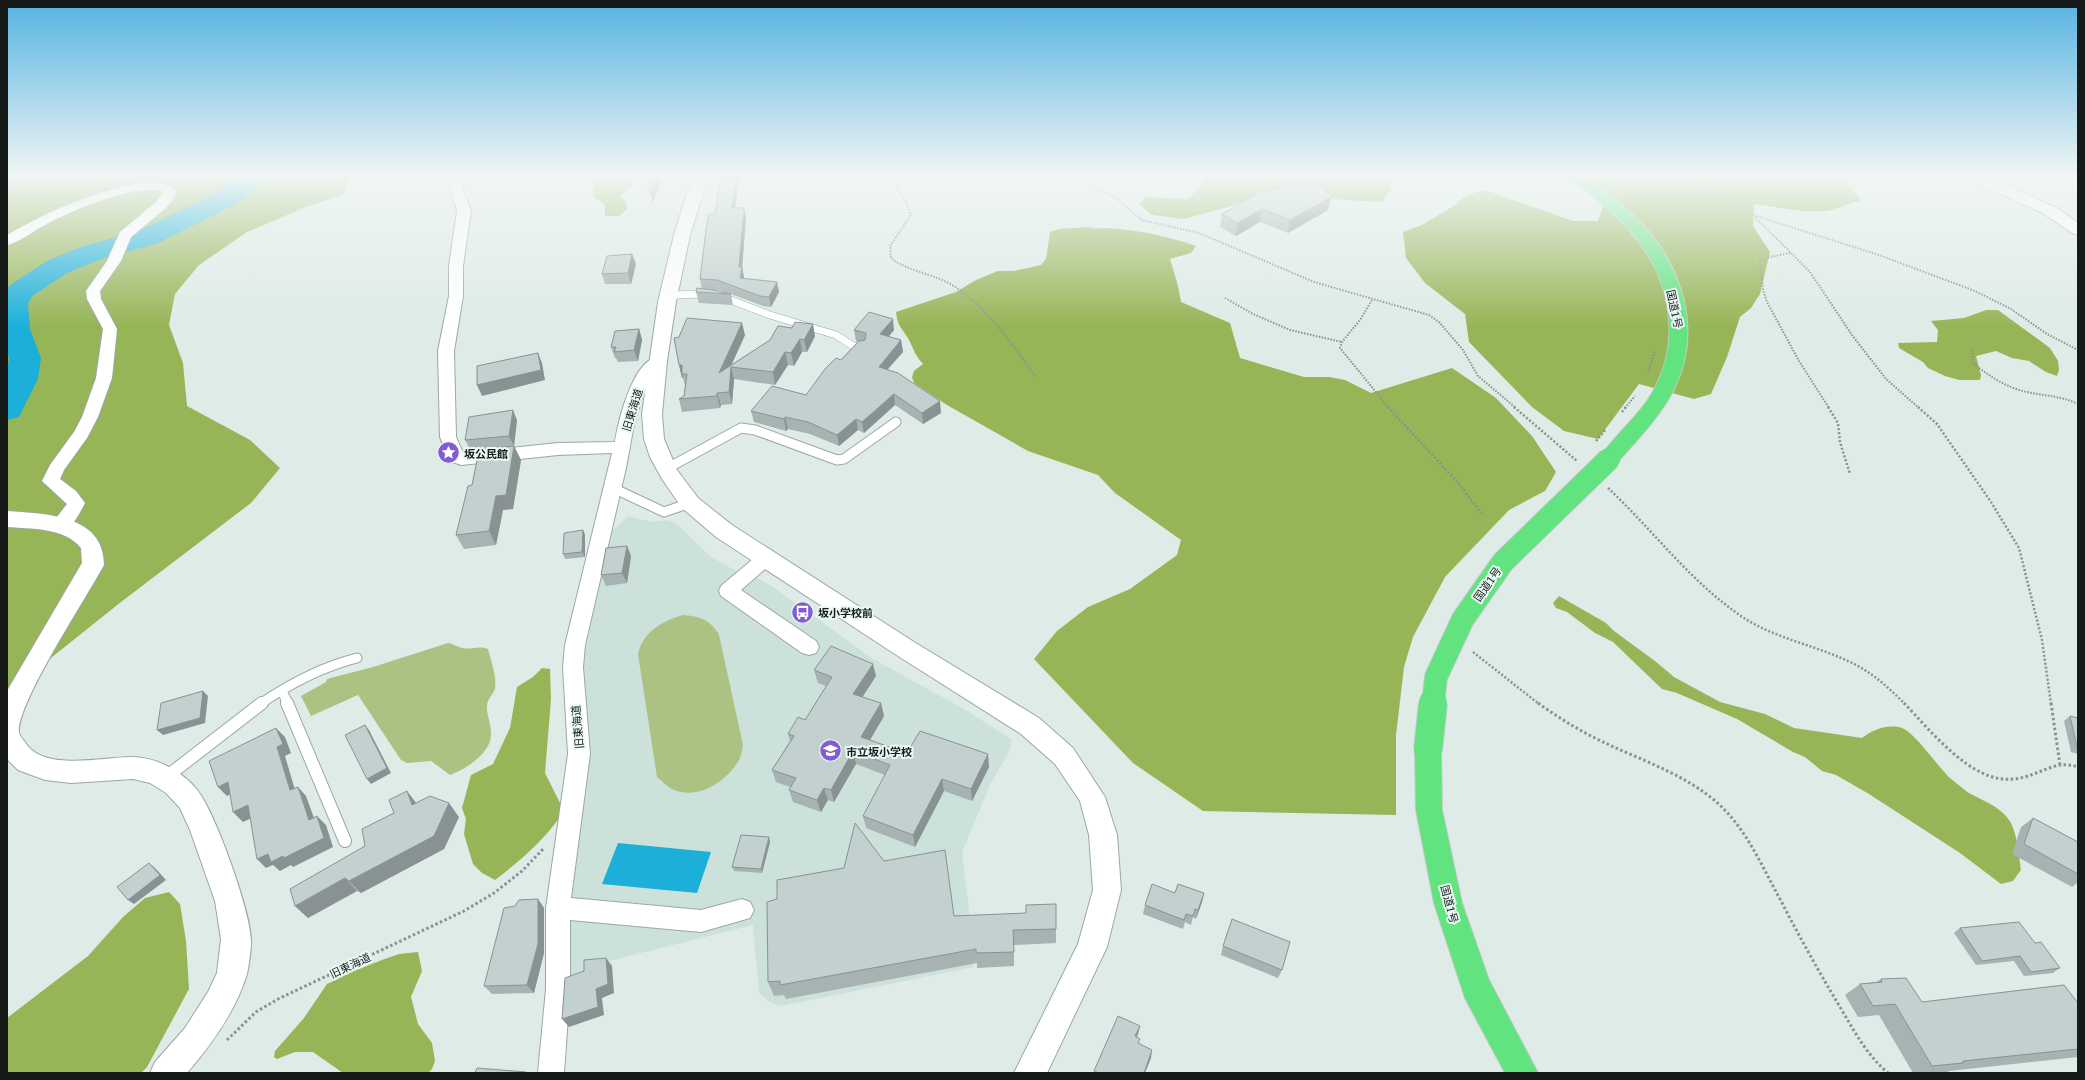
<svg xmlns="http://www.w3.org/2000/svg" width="2085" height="1080" viewBox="0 0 2085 1080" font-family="'Noto Serif','Noto Sans JP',serif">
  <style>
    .built { fill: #cbe1d9 }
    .green { fill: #abc283 }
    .forest { fill: #96b557 }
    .water { fill: #1cb0d8 }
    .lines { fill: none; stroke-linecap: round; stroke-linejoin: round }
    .river { fill: #1cb0d8; fill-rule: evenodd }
    .lane-far2-casing { stroke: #9ba8a3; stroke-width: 8 }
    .lane-far1-casing { stroke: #9ba8a3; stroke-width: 11 }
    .lane-casing { stroke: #9ba8a3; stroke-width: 14 }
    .street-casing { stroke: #9ba8a3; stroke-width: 2 }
    .secondary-casing { stroke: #9ba8a3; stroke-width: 2 }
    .highway-casing { stroke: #c7c8c8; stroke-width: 2 }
    .path-far2 { stroke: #89928f; stroke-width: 2; stroke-dasharray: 1.5 1.5; stroke-linecap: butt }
    .path-far1 { stroke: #89928f; stroke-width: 2.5; stroke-dasharray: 2 2; stroke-linecap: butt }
    .path { stroke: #89928f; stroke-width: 3; stroke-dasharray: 2.5 2.5; stroke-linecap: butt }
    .lane-far2 { stroke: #fff; stroke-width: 7 }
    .lane-far1 { stroke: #fff; stroke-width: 9 }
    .lane { stroke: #fff; stroke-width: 12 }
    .street { fill: #fff; fill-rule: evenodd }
    .secondary { fill: #fff; fill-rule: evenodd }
    .highway { fill: #61e380; fill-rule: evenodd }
    .highway-bridge-far1-casing { stroke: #c7c8c8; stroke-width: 24; stroke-linecap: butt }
    .highway-bridge-casing { stroke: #c7c8c8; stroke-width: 30; stroke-linecap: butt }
    .highway-bridge-far1 { stroke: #61e380; stroke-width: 22 }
    .highway-bridge { stroke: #61e380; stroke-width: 28 }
    .wall { fill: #a7b3b3; fill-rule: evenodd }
    .shaded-wall { fill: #889292 }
    .building { fill: #c2d0d0; stroke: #889292 }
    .labels { text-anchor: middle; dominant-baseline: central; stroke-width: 4; stroke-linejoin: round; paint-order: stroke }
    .street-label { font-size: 11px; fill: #161b19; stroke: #ebf9f4 }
    .poi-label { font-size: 11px; font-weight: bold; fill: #161b19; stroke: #ebf9f4; text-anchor: start }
  </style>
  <rect width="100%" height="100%" fill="#deebe7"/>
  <path class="built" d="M628,516l24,6 14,-2 9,2 36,35 31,17 16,4 15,9 100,72 93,51 46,30 -2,10 -20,35 -28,67 11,93v22l-192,39 -10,-3 -12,-10 -6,-68 -144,36 -19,6 -27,15 15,-316 27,-128z"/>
  <path class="green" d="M683,615c16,1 28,5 36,20l24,110c-1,5 -2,11 -4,15 -12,21 -40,40 -65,30 -7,-3 -12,-9 -17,-13l-19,-123c5,-22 24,-33 45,-39z
    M448,643c6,1 9,4 15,5 9,2 16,-3 25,1 3,12 9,27 7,40 -2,5 -8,11 -8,17 -1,7 5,20 4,30 -1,18 -27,34 -41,39l-19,-14 -24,2 -6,-3 -43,-65 -47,21 -10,-20 25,-14 1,-3 46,-12z"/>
  <path class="forest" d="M7,175h343l-6,19 -38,13 -59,25 -48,33 -24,29 -6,31 14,38 4,43 63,34 30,28 -29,35 -130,99 -114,91z
    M592,175h38l-2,3 5,8 -8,5 -4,6 6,6v6l-8,7h-14v-11l-12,-8 2,-18 -4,-3z
    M1209,175h182v14l-9,13 -37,-2 -67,-7 -94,26 -32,-4 -13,-11 7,-7 41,2 13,-11z
    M1577,175h263l21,25 -33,11h-27l-47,-7 -1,22 17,26 -10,42 -9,14 -11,9 -13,40 -16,37 -17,5 -55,-15 -41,55 -34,-8 -32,-24 -63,-65 -4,-28 -40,-31 -19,-25 -3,-26 19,-7 33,-20 10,-9 20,-6 88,31h25l5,-14z
    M1089,227c10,3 20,0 31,2 27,3 50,8 76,17l-5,7 -21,6 8,27 3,16 49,21 10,35 64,19h25l16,3 26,13 81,-25 44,30 36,38 24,36 -11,19 -36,19 -64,67 -32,60 -9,30 -8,68v80l-193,-4 -70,-48 -99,-104 23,-28 31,-24 42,-18 47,-34 4,-15 -66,-47 -17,-18 -70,-24 -81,-46 -33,-22 -2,-6 2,-6 9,-7c-8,-9 -9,-14 -14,-24 -7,-13 -11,-12 -13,-28l60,-20 20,-12 22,-9h16l27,-6 5,-6 4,-27 9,-3z
    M1986,310h12l52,38 8,13 1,9 -2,6 -11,-4 -17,-11 -17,-3 -16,-7 -20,5 5,19 -1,5h-21l-14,-4 -17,-8 -5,-6 -24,-14 -1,-5 39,-1 1,-12 -7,-9 33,-3z
    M1559,596l47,27 8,8 41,30 19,16 46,25 45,12 29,14 68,10c11,-8 22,-13 37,-11 14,2 38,39 51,51 5,4 11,9 16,13 14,9 33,14 43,29 8,11 10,36 12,50l-8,11 -12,3 -41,-31 -91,-59 -33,-19 -14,-4 -17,-14 -12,-5 -56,-33 -60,-26 -15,-4 -49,-47 -18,-9 -28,-21 -11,-4 -3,-5z
    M542,668l8,1 1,30 -6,74 19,38c-18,28 -43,49 -69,69l-13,-7 -9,-9 -9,-30 2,-15 -4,-11 9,-33 22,-11 17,-36 7,-41 16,-10z
    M169,892l11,12 6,37 3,48 -42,78 -6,6h-134v-55l81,-62 35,-39 22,-19z
    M418,952l4,19 -11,26 7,27 14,19 3,18 -3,8 -4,4h-85l-30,-21h-18l-18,7 -3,-2 1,-6 29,-33 23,-34 27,-13 28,-11 17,-6z"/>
  <path class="water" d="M618,843l93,9 -14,41 -95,-9z"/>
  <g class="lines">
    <path class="river" d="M229,175h26l3,4 -1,7 -4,6 -15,11 -80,40 -57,16 -34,14 -35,23 -4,8 2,25 11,29 -3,21 -19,38 -12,3v-48l2,-14 -2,-7v-63l3,-3 37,-24 34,-14 57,-16 82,-40 11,-8 1,-4z"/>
    <defs>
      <path id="lane-far2" d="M669,295l39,-1
        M720,296l50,19 66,20 17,11 10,2"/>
      <path id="lane-far1" d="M666,469l75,-41 14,2 82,30 7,-1 52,-37
        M613,488l51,24 26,-9
        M282,691l6,13
        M260,704c31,-21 61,-37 97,-46"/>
      <path id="lane" d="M287,703l58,138
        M165,778l97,-75"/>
      <path id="street" d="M459,175h12l-9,13 9,23 -8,55v30l-9,55 2,86 7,16 95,-10 57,-1c3,-20 20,-92 48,-84l3,3 -16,19 -7,15 -9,29 -8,44 -41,177 -2,22 7,87 -19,144 130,12 41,-11 8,3 4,8 -4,8 -49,14 -131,-12v69l-6,84h-26l8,-84v-81l22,-154 -5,-87 2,-22 47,-192 -54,2 -97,10 -11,-4 -10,-24 -2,-86 11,-55v-30l8,-55 -7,-23z
        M141,183c13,0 27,-3 35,9l-2,6 -8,10 -35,29 -10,24 -21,30 1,8 16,30 -5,49 -14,39 -11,21 -23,32 -4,9 16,12 9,12c-7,13 -16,33 -32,28l-3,-5 17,-22 -25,-23 8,-16 24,-33 8,-15 14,-39 7,-49 -16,-30 -1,-8 21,-30 13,-29 36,-30 8,-10c-25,-11 -96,20 -119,33 -12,6 -25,17 -38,20v-10c42,-24 85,-43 134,-52z
        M766,551l6,2 3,5 -3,5 -31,27 75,51 3,6 -3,6 -7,2 -7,-2 -81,-57 -2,-5 2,-5 39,-33z"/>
      <path id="secondary" d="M693,175h16l-19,60 -14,67 -9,59 -5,53 2,25 13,31 21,28 34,27 182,117 125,76 34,30 32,49 12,38 4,55 -14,57 -60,126h-33l64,-129 15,-54 -4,-55 -9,-34 -25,-37 -34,-30 -123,-78 -182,-119 -34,-29 -20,-29 -12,-22 -6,-18 -2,-25 16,-112 16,-67z
        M1962,175h21l72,32 23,16v12l-6,-2 -29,-20 -78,-35z
        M7,511c38,3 97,3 97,54 -16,30 -89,141 -85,168 1,3 4,7 6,9 17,30 78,15 106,15 10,0 25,3 34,8 12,6 25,15 33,26 18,24 52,119 53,149 0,10 -2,25 -4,34 -11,37 -36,71 -60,99h-37l5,-11 30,-34 23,-36 9,-19 4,-34 -6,-38 -25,-71 -10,-22 -14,-15 -16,-10 -17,-4 -62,4 -26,-3 -27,-10 -11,-11v-68l75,-128 -1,-15c-16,-21 -51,-19 -74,-21z"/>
      <path id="highway" d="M1566,175c5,0 14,-2 18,0 13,6 37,29 48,39 47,44 72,112 43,173 -14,29 -38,53 -59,77l-7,2 -7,-2 -3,-5c13,-21 34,-38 48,-58 37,-54 26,-123 -17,-170 -12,-14 -26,-26 -40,-37 -8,-6 -18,-11 -24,-19z
        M1428,739l9,3 4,8 1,60 20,93 27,77 49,93h-33l-40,-75 -31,-95 -18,-93 -1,-60 4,-8z"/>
    </defs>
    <use href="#lane-far2" class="lane-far2-casing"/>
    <use href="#lane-far1" class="lane-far1-casing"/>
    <use href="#lane" class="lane-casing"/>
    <use href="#street" class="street-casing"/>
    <use href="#secondary" class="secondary-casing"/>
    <use href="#highway" class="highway-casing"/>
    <path class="path-far2" d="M890,175l16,27 5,13 -21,31 1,12c18,14 41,15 61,27 35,21 60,60 84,92
      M1088,175l6,12 22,11 26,22 57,13 115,49 115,33 10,7 24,28 15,26 38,32
      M1678,175l23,16 49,23 129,41 96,36 36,18 36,25 31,16
      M1755,217l55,55 42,63 34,44 33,29
      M1790,253l-30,6 3,31 4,12 32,59 30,47
      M1225,298l28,16 37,16 52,12
      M1372,300l-12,20 -18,22 -2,6 49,60
      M1972,350l1,13c16,13 34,25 54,29 18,4 35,4 51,12
      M1648,373l7,-22
      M1625,408l10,-12"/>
    <path class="path-far1" d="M1388,407l71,77 22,29
      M1514,407l63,54
      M1828,407l10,16 2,19 10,32
      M1918,407l19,17 54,78 28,46 23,92 9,64
      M1622,412l4,-5
      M1596,441l10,-12
      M1608,488c46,43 83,95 136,130 34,22 76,28 112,47 19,10 34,24 49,39
      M1473,652l66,52"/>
    <path class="path" d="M1538,703c21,15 42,28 65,39 44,21 97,37 129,76 20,24 33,54 48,81 19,37 39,73 60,108 14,24 27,48 48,66
      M1904,703c26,27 68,81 109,76 17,-1 31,-11 47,-14 6,-1 12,1 18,1
      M2051,703l9,62
      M227,1040l29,-28 22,-13 186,-88 30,-18 28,-22 22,-23"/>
    <use href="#lane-far2" class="lane-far2"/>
    <use href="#lane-far1" class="lane-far1"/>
    <use href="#lane" class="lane"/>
    <use href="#street" class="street"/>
    <use href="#secondary" class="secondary"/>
    <use href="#highway" class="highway"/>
    <defs>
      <path id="highway-bridge-far1" d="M1433,704l3,-27 27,-58 40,-57 106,-103"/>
      <path id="highway-bridge" d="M1428,750l5,-47"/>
    </defs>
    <use href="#highway-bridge-far1" class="highway-bridge-far1-casing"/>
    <use href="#highway-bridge" class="highway-bridge-casing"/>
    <use href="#highway-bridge-far1" class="highway-bridge-far1"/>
    <use href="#highway-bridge" class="highway-bridge"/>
  </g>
  <path class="wall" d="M643,175h18l1,4 -9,24z
    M721,175h18l-4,33 11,9 -4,50 2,10v1l35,14 -8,15 -8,-1 -32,-12 2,11 -34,-2 -3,-11 6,-3 -2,-10 15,-65zM716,290h3l11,4z
    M1256,192l72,18 -40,23 -28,-11 -24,14 -16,-9 2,-13 34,-20z
    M632,254l4,10 -5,20h-26l-3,-10z
    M639,329l3,11 -4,21 -20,1 -2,-4h-1l-4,-11z
    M854,330h40l-6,7 13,3 2,12 -16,18 54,43 -18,11 -28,-19 -31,28 -6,-3 -19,16 -29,-12 -22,-5 -2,2 -32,-9 -3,-11 55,-16 52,-53 -2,-1z
    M745,335l-14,30 39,-25 45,-4 -8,16h-5l-8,14 -6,-1 -13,20 -41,-6 -2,25 -11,1 -1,3 -38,4 -3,-13 5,-3 1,-11 -2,-7h-1l-3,-13z
    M517,420l-3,26 -43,5 -6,-11z
    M514,446l7,14 -8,49 -10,1 -7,35 -32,4 -8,-14 16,-50z
    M583,530l2,5v22l-20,2 -2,-5z
    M627,546l4,10 -4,27 -21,3 -5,-11z
    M814,670l62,6 -14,21 22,19 -14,24 37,13 82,14 -17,34 -28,-10 -29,56 -49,-19 -3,-12 22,-41 -29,-11 -22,38 -6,-2 -7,12 -28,-10 -4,-12 1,-3 -14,-5 -4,-12 18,-29 -2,-7 17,-14 21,-34 -8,-3z
    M2070,716l8,2v36l-7,-2 -7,-31z
    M416,803l43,14 -15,32 -83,44 -4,-2 -49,27 -13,-12z
    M2033,818l45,24v40l-6,5 -60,-33 9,-27z
    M769,837l1,5 -8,31 -28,-2 -2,-4z
    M884,861l70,55 102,13v14l-42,2v21l-37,2v-5l-191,36 -2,-4 -10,1 -6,-14 9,-83z
    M1175,893h29l-2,9 -6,17 -3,-2 -2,8 -6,-3 -2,7 -40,-15 2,-9z
    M538,899l6,9v45l-10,40 -42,1 -8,-8z
    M1960,928l75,15 25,25 -7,5 -29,3 -10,-15 -38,4 -22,-32z
    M1223,946l59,24 -4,8 -57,-23z
    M1881,979l41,23 156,1v54l-129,14 -3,2h-33l-34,-58 -21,2 -13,-22 15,-11 16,-2z"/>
  <path class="shaded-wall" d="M656,175h5l1,4 -9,24 -3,-12z
    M736,175h3v1l-5,42 -2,-10z
    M1331,197l-3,13 -40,23 2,-13z
    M744,208l2,9 -4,52v-2l2,10 -1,11 -4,-21z
    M1262,209l-2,13 -24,14 2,-13z
    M632,254l4,10 -5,20 -3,-11z
    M777,282l2,10 -8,15 -2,-10z
    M893,319l1,11 -13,16 -1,-12z
    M742,323l3,12 -23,51 -3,-13z
    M813,324l2,12 -8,16 -3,-12z
    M639,329l3,11 -4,21 -4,-11z
    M800,339l2,13 -8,14 -3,-13z
    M901,340l2,12 -23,26 -1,-11z
    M785,352l3,13 -13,20 -2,-13z
    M538,353l4,10 3,17 -63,16 -5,-11z
    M679,365h3v9l1,4h-1z
    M731,367l3,12 -2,25 -3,-12z
    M717,393l4,12 -1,3 -3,-12z
    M894,394l1,11 -31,28 -2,-11z
    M940,401l1,12 -18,11 -1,-11z
    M513,410l4,10 -3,26 -5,-10z
    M785,417l3,12 -2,2 -2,-12z
    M856,419l2,11 -19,16 -2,-11z
    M514,446l7,14 -8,49 -10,1 -7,35 -7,-14 7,-35z
    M583,530l2,5v22l-3,-5z
    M627,546l4,10 -4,27 -5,-10z
    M873,664l3,12 -20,31 -3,-13z
    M203,691l5,5 -3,27 -42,12 -6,-5z
    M881,703l3,13 -20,34 -3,-13z
    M365,725l4,5 22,43 -20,11 -4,-5z
    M276,728l9,9 6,16 -6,3 13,44 -8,-10 -13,-43z
    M853,751l3,13 -22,38 -3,-12z
    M988,754l1,13 -17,34 -1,-12z
    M942,779l2,12 -29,56 -2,-12z
    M228,782l9,9 -10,5 -9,-9z
    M298,787l8,9 12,33 -9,-9z
    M824,788l4,12 -7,12 -4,-12z
    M407,791l10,13 -5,1z
    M449,803l10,14 -15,32 -83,44 -12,-12z
    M248,805l10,10 -15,7 -10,-10z
    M317,816l9,9 7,22 -40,20 -2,-2 -11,6 -7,-6 -7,3 -9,-9z
    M769,837l1,5 -8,31 -1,-4z
    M149,863l6,5 11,12 -32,24 -6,-4z
    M345,878l12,13 -49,27 -13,-12z
    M1204,893l-2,9 -6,17 2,-9z
    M538,899l6,9v45l-10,40 -7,-8z
    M606,958l6,8 2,27 -12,5 2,17 -35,12 -7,-8 34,-30z
    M1140,1026l-2,8 -4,10 1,-8z
    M1152,1050l-1,8 -6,15h-1z"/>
  <path class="building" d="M644,175h12l-6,16z
    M721,175h15l-4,33h12l-5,59h3l-2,11 37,4 -8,15 -9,-1 -43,-16 -17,-1 6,-49 3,-16h6z
    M1319,183l12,14 -41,23 -28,-11 -24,14 -16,-9 35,-20 -1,-2z
    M632,254l-4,19 -26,1 5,-18z
    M697,288l17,2 17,4 -35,-2z
    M869,312l24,7 -13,15 21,6 -22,27 19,6 42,28 -18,12 -28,-19 -32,28 -6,-3 -19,16 -29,-13 -23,-5 -1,2 -33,-8 21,-25 34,9 19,-26 11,-11 5,2 18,-19 6,-1 1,-7 -12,-3z
    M687,318l55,5 -23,50 51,-33 8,-14 14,2 3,-6 18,2 -9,16 -4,-1 -9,14 -6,-1 -12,20 -42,-5 -2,25 -12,1v3l-38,3 5,-3 3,-22h-5v-9h-3l-5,-27 5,-1z
    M639,329l-5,21 -20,2 2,-5h-5l4,-16z
    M538,353l3,17 -64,15v-19z
    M513,410l-4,26 -44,4 4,-23z
    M514,446l-8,49 -10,1 -7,35 -33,4 12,-49 4,-1 7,-35z
    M583,530l-1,22 -19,2 1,-21z
    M627,546l-5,27 -21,2 5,-27z
    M831,646l42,18 -20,30 28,9 -20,34 46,16 13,-22 68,23 -17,35 -29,-10 -29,56 -50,-19 27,-51 -37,-14 -22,39 -7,-2 -7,12 -28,-10 7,-12 -24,-8 22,-34 -6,-2 10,-17 7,3 27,-43 -18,-7z
    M203,691l-3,27 -43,12 4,-27z
    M2070,716l8,2v30l-1,-1z
    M365,725l22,43 -20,11 -22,-44z
    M276,728l7,16 -6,3 13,43 8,-3 11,33 8,-4 7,22 -40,20 -1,-2 -12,6 -3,-8 -11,5 -9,-54 -15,7 -5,-30 -10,5 -9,-26z
    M407,791l5,14 18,-9 19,7 -15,33 -85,45 -4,-3 -50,28 -5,-17 75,-43 -3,-17 32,-16 -5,-13z
    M2033,818l45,24v32l-54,-30z
    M855,823l29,38 61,-11 9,66 72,-3v-8l30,-1v25l-43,1 1,22 -38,1v-4l-196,36v-4l-12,1 -1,-80 10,-3v-19l67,-12z
    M741,835l28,2 -8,32 -29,-2z
    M149,863l11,12 -32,25 -11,-13z
    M1152,884l23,9 3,-9 26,9 -6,17 -3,-1 -2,7 -7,-2 -2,6 -39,-15z
    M538,899v45l-11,41 -43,1 20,-78 11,-2 4,-6z
    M1232,919l58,23 -8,28 -59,-24z
    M2019,922l16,21 6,-1 19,26 -29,4 -11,-16 -38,5 -22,-33z
    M606,958l2,26 -12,5 2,18 -36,12 3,-41 19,-7v-11z
    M1906,978l16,24 142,-17 14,18v46l-115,12v2l-31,3 -37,-62 -22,2 -13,-22 22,-2 -1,-3z
    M1118,1016l22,10 -5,10 5,3 -2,4 14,7 -8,23h-45l-5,-2z
    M477,1068l49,4 1,1h-52z"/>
  <linearGradient id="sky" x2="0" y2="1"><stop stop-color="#56b2e2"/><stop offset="0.54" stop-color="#f0f6f4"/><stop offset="1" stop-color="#f0f6f4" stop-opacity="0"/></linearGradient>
  <rect width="2085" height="326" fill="url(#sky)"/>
  <defs>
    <symbol id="sight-disc" viewBox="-11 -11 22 22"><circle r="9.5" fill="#835bd5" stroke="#ebf9f4"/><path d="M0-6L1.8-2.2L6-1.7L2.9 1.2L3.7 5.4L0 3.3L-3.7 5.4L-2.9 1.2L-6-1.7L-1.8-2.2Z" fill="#fff"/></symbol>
    <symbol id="bus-disc" viewBox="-11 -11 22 22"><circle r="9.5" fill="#835bd5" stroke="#ebf9f4"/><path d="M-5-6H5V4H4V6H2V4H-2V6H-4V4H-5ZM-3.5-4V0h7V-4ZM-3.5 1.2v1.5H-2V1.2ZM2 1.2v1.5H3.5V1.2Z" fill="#fff"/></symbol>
    <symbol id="school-disc" viewBox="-11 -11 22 22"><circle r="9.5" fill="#835bd5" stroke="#ebf9f4"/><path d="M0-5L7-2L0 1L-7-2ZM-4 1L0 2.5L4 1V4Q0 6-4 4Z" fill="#fff"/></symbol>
  </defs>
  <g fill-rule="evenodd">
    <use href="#sight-disc" x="436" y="440" width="25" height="25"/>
    <use href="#bus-disc" x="790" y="600" width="25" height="25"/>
    <use href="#school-disc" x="818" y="738" width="25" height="25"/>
  </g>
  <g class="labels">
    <g class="street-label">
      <text transform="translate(1675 309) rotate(78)">国道1号</text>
      <text transform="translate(632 410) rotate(-73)">旧東海道</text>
      <text transform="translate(1487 584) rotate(-55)">国道1号</text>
      <text transform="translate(577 727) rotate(-95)">旧東海道</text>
      <text transform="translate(1450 904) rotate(75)">国道1号</text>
      <text transform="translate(350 965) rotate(-25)">旧東海道</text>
    </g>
    <g class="poi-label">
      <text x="464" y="453">坂公民館</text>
      <text x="818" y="612">坂小学校前</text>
      <text x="846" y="751">市立坂小学校</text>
    </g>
  </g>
  <rect width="2085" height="1080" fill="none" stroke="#161b19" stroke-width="16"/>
</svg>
